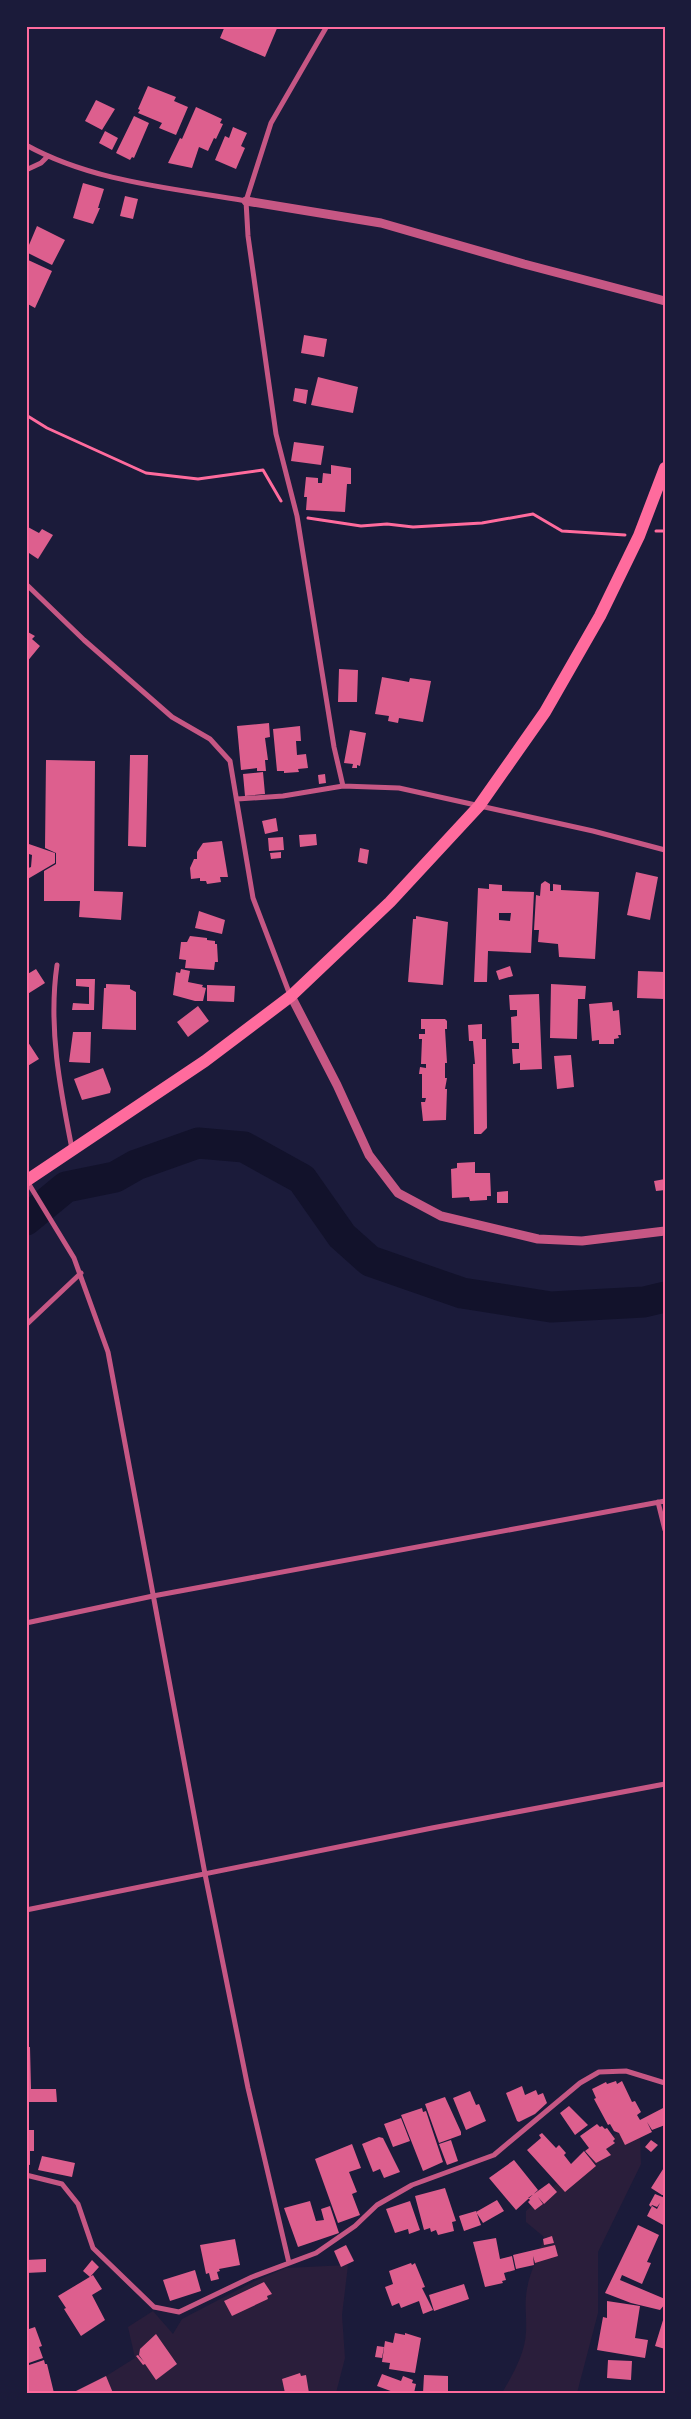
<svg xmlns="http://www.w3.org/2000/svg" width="691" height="2419" viewBox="0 0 691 2419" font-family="Figtree,sans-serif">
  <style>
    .green { fill: #2a1e3b }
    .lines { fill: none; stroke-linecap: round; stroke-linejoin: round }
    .river { stroke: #12122b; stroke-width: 31 }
    .building { fill: #dd5f8e; fill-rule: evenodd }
    .path { stroke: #ff6b9d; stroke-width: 3 }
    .minor { stroke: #c65784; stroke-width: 5 }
    .tertiary { stroke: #c65784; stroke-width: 9 }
    .primary { stroke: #ff6b9d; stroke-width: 12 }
    .neatline { fill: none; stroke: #ff6b9d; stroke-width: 2 }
  </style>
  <rect width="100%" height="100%" fill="#1b1b3a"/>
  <path class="green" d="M620,2131l20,6 1,27 -43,88v61l-21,80h-75c11,-19 23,-39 24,-61 1,-16 -2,-26 1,-43 3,-18 12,-34 17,-52l-18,-15v-11l67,-60z
    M348,2265l-6,50 3,43 -9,35h-257l56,-35 -7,-31 25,-16 20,23 9,-15 71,-37 33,-14z"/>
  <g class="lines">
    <path class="river" d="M26,1220l40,-33 49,-10 21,-12 62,-22 46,4 58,32 40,57 28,25 92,32 89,14 93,-5 21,-5"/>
  </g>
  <path class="building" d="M225,26h53l-13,31 -45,-19z
    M148,86l28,11 -2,4 14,6 -12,28 -17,-7 3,-5 -24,-10 2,-3 -2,-1z
    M96,100l19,9 -13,21 -17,-9z
    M196,107l26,12 -2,4 3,1 -7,15 -2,-1 -6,13 -9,-4 -7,21 -24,-5 12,-25 2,1z
    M134,116l15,7 -15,35 -2,-1 -2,3 -14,-7z
    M233,127l14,6 -6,13 4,2 -9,21 -21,-9 10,-24 4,2z
    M105,131l13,7 -6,12 -13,-7z
    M83,183l21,6 -6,19h2l-7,16 -20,-6z
    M125,196l13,3 -5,20 -13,-3z
    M37,226l28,14 -13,25 -26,-13z
    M26,259l26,12 -17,37 -9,-5z
    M304,335l23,4 -3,18 -23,-4z
    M318,377l40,10 -5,26 -42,-8z
    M295,388l13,2 -2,14 -13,-3z
    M294,442l30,4 -3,19 -30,-4z
    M331,465l20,3v16h-4l-2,28 -39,-2 1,-13h-3l2,-20 12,1v5h4l1,-10 8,1z
    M26,526l13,7 3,-4 11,6 -15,24 -12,-8z
    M26,631l9,5 -3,3 8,7 -14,17z
    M339,669l19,1 -1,32h-19z
    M382,677l27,5 1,-4 21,3 -8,41 -24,-4 -1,5 -10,-2 1,-5 -14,-2z
    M269,723l1,14 -5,1 3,22h-3l1,11h-9v-3l-16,2 -4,-44z
    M300,726l1,15h-5l1,14 9,-1 2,14 -10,1 1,3 -15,1v-2h-7l-4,-42z
    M350,730l16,3 -6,33 -3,-1v3h-5l1,-4 -9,-1z
    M130,755h18l-2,92 -18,-1z
    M46,760l49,1 -1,130 29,1 -2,28 -42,-3 1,-16h-36v-30l12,-7v-11l-11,-5z
    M263,772l2,22 -20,2 -2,-22z
    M325,774l1,9 -7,1 -1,-9z
    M276,818l2,13 -13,3 -3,-13z
    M316,834l1,11 -17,2 -1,-12z
    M283,837l1,13 -15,1 -1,-13z
    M222,841l6,36h-8l1,5 -14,2 -1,-3h-6v-3l-9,1 -1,-11 4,-9h3v-7l6,-9z
    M26,843l29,10v10l-29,17v-11l5,-2 1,-12 -6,-2z
    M360,848l9,2 -2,14 -9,-2z
    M281,852v6l-10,1 -1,-6z
    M636,872l22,5 -8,43 -23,-5z
    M545,881l5,3v7h3v-7l8,1v5l38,2 -4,67 -36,-2 -1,-13 -20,-2 1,-12h-5l2,-35 4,1 1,-12z
    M489,884l13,1v6l32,1 -3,61 -43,-2 -1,31h-13l4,-94 11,1zM499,913h12l-1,8 -11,-1z
    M199,911l26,9 -3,14 -27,-6z
    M416,916l32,6 -5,63 -35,-3 5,-63h3z
    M190,936l17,2v2l8,1v3h2l1,18h-3l-1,8 -29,-2 1,-8 -7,-1 2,-17h6z
    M510,966l3,10 -14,4 -3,-9z
    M36,969l9,14 -19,12v-20z
    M181,969l9,2 -2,11 15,3 -1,2 4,1 -3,13h-8l-22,-6 3,-23 4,1z
    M638,971l27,1 -1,27 -27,-1z
    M76,979h19l-1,31h-22l1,-7 16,1v-17l-13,-1z
    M106,984l24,1v4l6,3v38l-34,-1 2,-41h2z
    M551,984l35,2 -1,13h-7l-1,40 -27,-1z
    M207,985l28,1 -1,16 -27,-1z
    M539,994l3,75 -22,1v-7l-7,1 -1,-15h7v-6h-7l-1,-26 6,-1v-6h-7l-1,-15z
    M612,1002l1,9 6,-1 2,25h-3l1,3 -5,1v5h-15v-4l-7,1 -3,-37z
    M198,1006l11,15 -21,16 -11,-15z
    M421,1019h24l2,2v8h-2l2,34h-2v15h2l-2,11h2l-1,31 -23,1 -2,-19h4l1,-4h-4v-24h-3l1,-7 6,1v-4h-5l1,-25h-3v-5h6v-5h-4z
    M482,1024v15h4l1,89 -6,6h-7l-1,-70h2l-2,-23h-4l-1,-16z
    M73,1032h18l-1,31 -21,-1z
    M26,1039l13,20 -13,8z
    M571,1055l3,32 -17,2 -3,-33z
    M103,1068l8,21 -1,4 -28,7 -8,-21z
    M475,1162v11h15l1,23h-4v4l-17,1 -1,-4 -17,1 -1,-29 6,-1v-5z
    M665,1179v11l-9,1 -2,-10z
    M508,1191v12h-11v-11z
    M26,2047h4l1,42h25l1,13h-31z
    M616,2081l1,3 5,-3 10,21 3,-1 6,11 -4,3 3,5 25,-13v18l-13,5 -5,-8 5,10 -27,13 -6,-12 -5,-2 -4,-7 -2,1 -14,-26 2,-1 -4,-9 14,-7 1,2z
    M522,2086l3,9 11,-5 2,5 5,-2 4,10 -12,11 -16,8 -2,-1 -11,-28z
    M470,2091l6,14 3,-1 7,17 -20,9 -13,-32z
    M445,2097l16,35v3l-22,8 -14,-39z
    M569,2106l19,19 -13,10 -15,-22z
    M422,2108l1,4 3,-1 17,51 -20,9 -22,-56z
    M401,2118l9,23 -17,6 -9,-23z
    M597,2124l3,3 2,-1 3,3 2,-1 8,11 -2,2 2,2 -9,6 5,6 -15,8 -11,-12 4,-3 -9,-12z
    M26,2130h8v21h-4v14l-4,-1z
    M542,2133l14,15 3,-3 7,8 -2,2 7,9 13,-13 12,15 -31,26 -38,-42 14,-12 -2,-3z
    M379,2137l4,1 17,34 -16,6 -4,-9 -7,3 -11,-28z
    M451,2140l7,21 -11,4 -8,-21z
    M651,2140l7,5 -7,7 -6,-5z
    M352,2144l9,24 -12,4 8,20 -5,2 8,21 -22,8 -23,-64z
    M42,2156l33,7 -3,14 -34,-7z
    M514,2160l24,30 -22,20 -27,-32z
    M665,2166v29h-3l-11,-7z
    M549,2183l8,9 -13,12 -6,-7 5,7 -8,6 -7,-8 2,-2 -2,-2z
    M445,2188l11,33 -4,1 2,9 -16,4 -2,-5 -5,2 -1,-4 -6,2 -9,-34z
    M655,2194l10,4v28l-18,-10 5,-10 5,3 3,-6 -3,4 -5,-2 -1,2 -2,-2z
    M497,2200l7,11 -21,12 -7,-11z
    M310,2201l6,20 8,-1 -3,-11 9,-3 9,27 -41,14 -14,-39z
    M410,2201l10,29 -11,4 -1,-5 -13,4 -9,-24z
    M476,2211l5,14 -17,6 -5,-15z
    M638,2225l21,10 -12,27 4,1 -9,21 -20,-9 -2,5 45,19v5l-5,6 -29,-7 -26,-10z
    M552,2236l2,7 -10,2 -1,-6z
    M496,2238l4,21 12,-3 3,14 -11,3 2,7 -4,1 1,2 -18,4 -12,-45z
    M235,2239l5,26 -21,4 1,2 -3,1 2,7 -8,2 -2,-8 -3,1 -6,-29z
    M346,2245l8,16 -13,6 -7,-16z
    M555,2245l3,11 -23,7 -2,-7 1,9 -18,4 -3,-14z
    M46,2259v13l-20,1v-13z
    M92,2260l7,7 -9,10 -7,-6z
    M411,2263l1,2 3,-2 10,24 -3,1 11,22 -10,4 -4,-13 -18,7 -2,-5 -7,3 -7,-19 8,-3 -4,-13z
    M195,2270l6,21 -31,10 -7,-21z
    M93,2275l9,14 -10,6 13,25 -24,16 -17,-27 2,-1 -8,-12z
    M264,2282l8,12 -5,2 1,3 -36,17 -8,-15z
    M464,2284l5,15 -35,12 -5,-16z
    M607,2301l33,5 -5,32 13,2 -3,18 -48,-8 6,-33 4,1z
    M664,2317h1v32l-10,-3z
    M35,2327l7,19 -3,1 4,11 -17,6v-34z
    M395,2333l10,2v-2l16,5 -6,35 -26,-4 1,-6 -8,-1 3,-21 8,2z
    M156,2334l21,30 -21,16 -11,-16 -2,1 -7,-9 2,-1 6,7 -5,-7 1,-6z
    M377,2346l7,1 -2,11 -7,-1z
    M44,2360l1,4h2l7,29h-28v-27z
    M608,2360l24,1 -1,19 -24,-2z
    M300,2373l1,3 5,-1 3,18h-24l-3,-14z
    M382,2374l19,7 2,-5 10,4 -1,3 4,1 -2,9h-18l-19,-7z
    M424,2375l24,1v17h-25z
    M106,2376l7,17h-41z"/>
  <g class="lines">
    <path class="path" d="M26,415l21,13 99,45 52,6 65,-9 18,31
      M308,518l53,8 26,-2 26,3 69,-4 51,-9 29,17 63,4
      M656,531h9"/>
    <path class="minor" d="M327,26l-56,97 -25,78 2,35 28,198 21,82 37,231 9,39
      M26,145c67,37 146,43 220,56
      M26,170l15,-7 6,-6
      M26,584l58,56 88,77 38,22 20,22 23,137 37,97
      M237,799l46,-3 60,-10 56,2 194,43 72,19
      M57,965c-9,62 3,123 15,184
      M27,1181l47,77 34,94 97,522 43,214 41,175
      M26,1325l55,-52
      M658,1502l7,28
      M26,1623l127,-27 512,-95
      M26,1910l406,-82 233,-44
      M26,2175l36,9 16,20 15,44 61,59 25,5 73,-35 64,-24 39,-27 22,-21 35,-20 82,-30 86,-72 19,-11 27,-1 39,12"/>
    <path class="tertiary" d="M246,201l135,22 143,41 141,37
      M291,996l46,89 32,70 29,38 43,23 97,23 44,2 83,-10"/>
    <path class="primary" d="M26,1181l179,-120 86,-65 99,-94 89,-96 66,-94 55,-96 39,-80 26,-68"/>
  </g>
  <rect width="691" height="2419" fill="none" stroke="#1b1b3a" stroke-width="55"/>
  <rect x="28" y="28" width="636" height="2364" class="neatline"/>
</svg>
